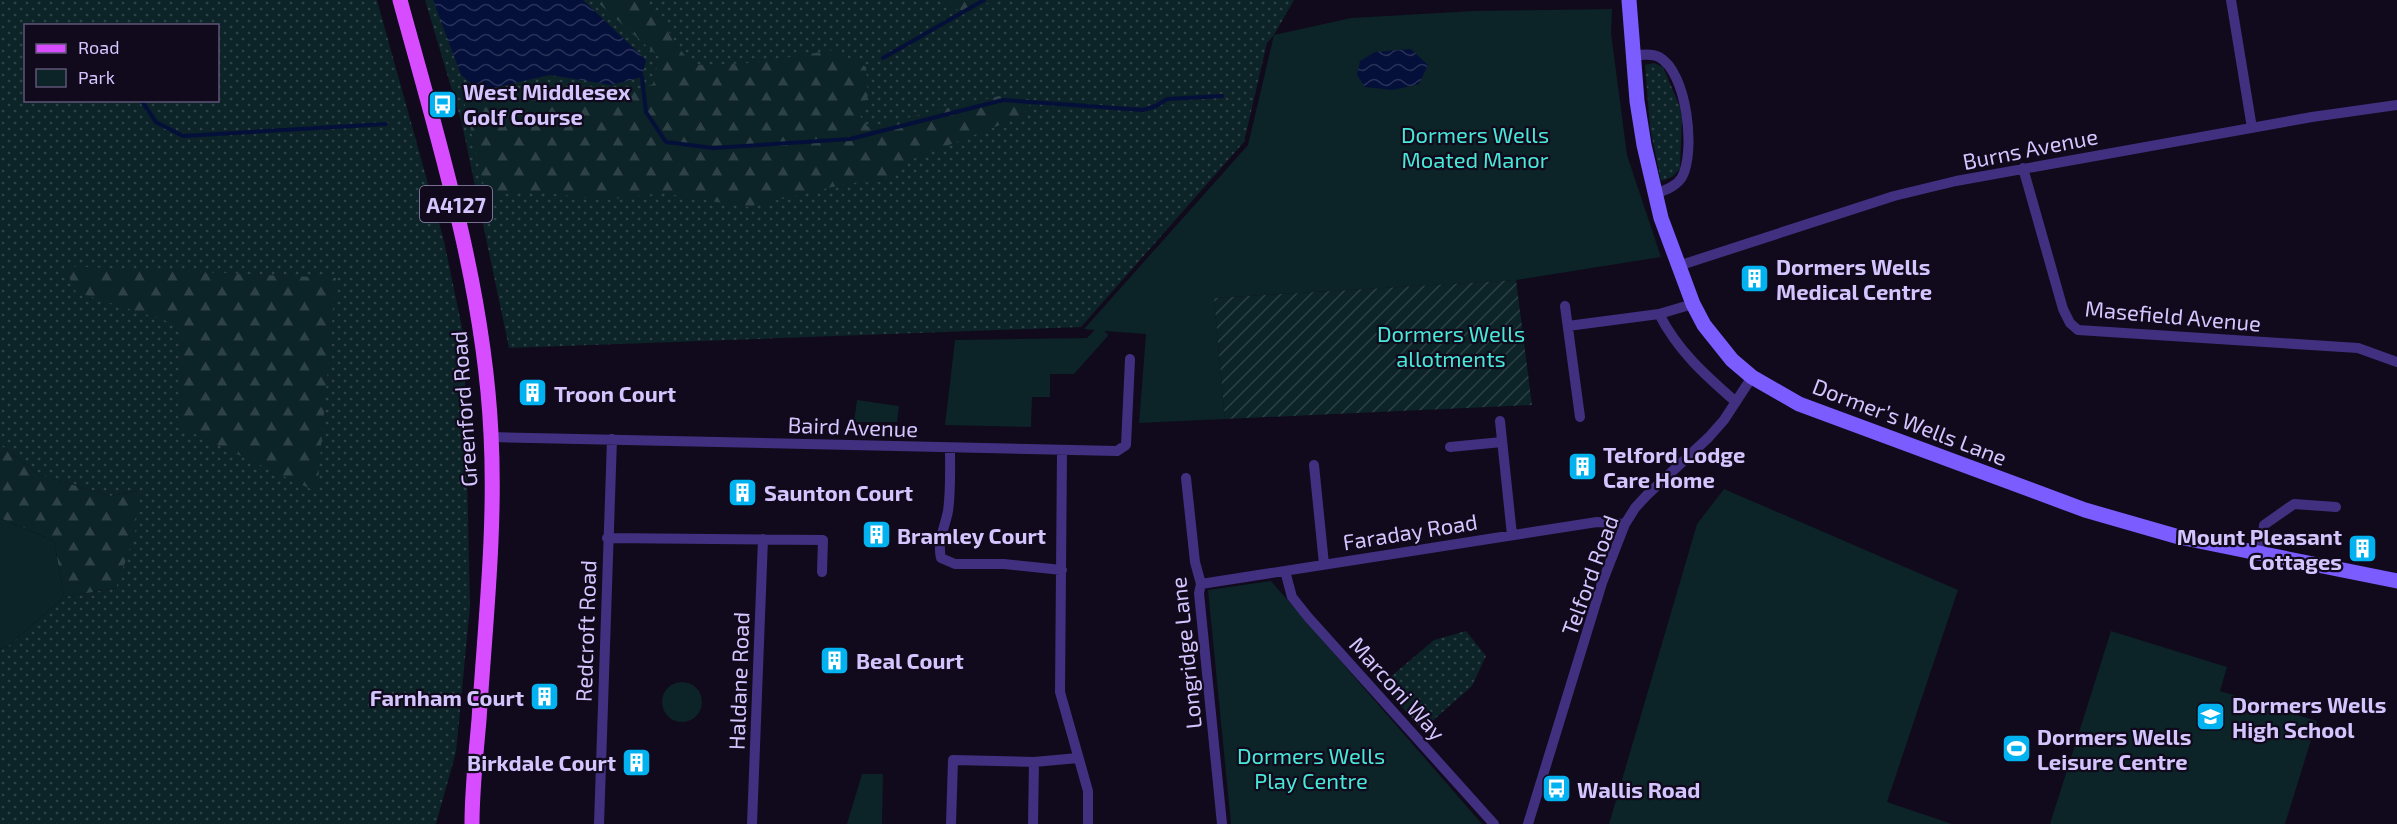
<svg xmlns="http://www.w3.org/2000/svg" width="2397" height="824" viewBox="0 0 2397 824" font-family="'Exo 2',sans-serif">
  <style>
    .grass { fill: url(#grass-dots); fill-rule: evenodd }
    .forest { fill: url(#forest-firs) }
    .park { fill: #0c2327 }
    .garden { fill: url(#garden-furrows) }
    .water { fill: url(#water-waves) }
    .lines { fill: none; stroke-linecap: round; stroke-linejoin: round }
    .stream { stroke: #05103a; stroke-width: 4 }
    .street { stroke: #40307f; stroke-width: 10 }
    .secondary { stroke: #7a5cff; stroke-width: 15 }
    .primary { stroke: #d84cff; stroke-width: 15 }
    .labels { text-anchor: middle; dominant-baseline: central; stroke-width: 4.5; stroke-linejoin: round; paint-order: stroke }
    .shield { fill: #100a1c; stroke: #9a8dbb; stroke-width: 1.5 }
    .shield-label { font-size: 21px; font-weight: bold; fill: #d5c5ff }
    .poi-label { font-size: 22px; font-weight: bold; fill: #d5c5ff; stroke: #100a1c; text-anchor: start }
    .park-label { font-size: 22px; fill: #48e8d9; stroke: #100a1c }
    .street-label { font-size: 22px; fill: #d5c5ff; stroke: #100a1c }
  </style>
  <defs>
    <pattern id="grass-dots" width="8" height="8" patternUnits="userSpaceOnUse" patternTransform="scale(1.5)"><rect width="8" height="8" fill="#0c2327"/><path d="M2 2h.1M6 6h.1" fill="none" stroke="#2e4147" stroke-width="1.8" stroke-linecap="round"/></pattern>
    <pattern id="forest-firs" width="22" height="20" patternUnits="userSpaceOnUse" patternTransform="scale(1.5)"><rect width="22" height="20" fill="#0c2327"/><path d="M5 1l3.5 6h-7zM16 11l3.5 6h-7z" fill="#2e4147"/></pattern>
    <pattern id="garden-furrows" width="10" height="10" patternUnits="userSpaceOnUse" patternTransform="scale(1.5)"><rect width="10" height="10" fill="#0c2327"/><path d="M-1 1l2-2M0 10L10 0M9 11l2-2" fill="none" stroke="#2e4147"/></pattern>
    <pattern id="water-waves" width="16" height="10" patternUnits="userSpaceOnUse" patternTransform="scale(1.5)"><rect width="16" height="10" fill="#05103a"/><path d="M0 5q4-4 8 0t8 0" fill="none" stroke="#293158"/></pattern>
  </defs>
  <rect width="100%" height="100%" fill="#100a1c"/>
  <path class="grass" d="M0,0h377l67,241 20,96 6,269 -14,146 -20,72h-436v-175l8,-3 56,-49 52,-9 21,-97 -27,5 -70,-21 -40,-30zM26,26h192v74h-192z
    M425,0h869l-20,35 -7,8 -23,99 -163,185 -572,21 -47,-224z
    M1654,63l9,4 17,40 2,11 -2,51 -8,8 -11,4 -11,-53 -5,-63z
    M1466,631l20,25 -14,30 -50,44 -40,-46 52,-44z"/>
  <path class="forest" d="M595,0h52l44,65 62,-2 81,-13 32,17 2,29 -10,17 10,14 144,-34 21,8 -13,16 -117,46 -22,19 -32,1 -101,24 -86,-14 -56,7 -86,-10 -33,9 -23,-98 89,-14 81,4 19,-7 6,-27z
    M937,0h55c-19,14 -35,14 -55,0z
    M64,266l272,12 -19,214 -139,-66 1,-101 -103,-33z
    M0,445l40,30 70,21 28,-5 -3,43 -19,54 -52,9 -10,-56 -54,-23z"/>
  <path class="park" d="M1612,9l-1,24 16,122 34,102 -145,23 -302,18 11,121 -86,4 7,-89 -42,-3 4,3 -1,3 -33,37h-24v23h-18l-1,30 -86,-2 10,-85 132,-2 8,-8 -11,-1 164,-184 26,-110 77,-17 123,-7z
    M857,400l42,6 -2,16h-43z
    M1724,489l234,101 -71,212 65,22h-343l88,-300z
    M0,518l54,23 10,56 -56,49 -8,3z
    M1271,581l211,243h-251l-23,-234z
    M2111,631l116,36 -7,24 97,30 -32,103h-235z
    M662 702a20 20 0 1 1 40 0a20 20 0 1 1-40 0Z
    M862,774h21l-1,50h-35z"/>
  <path class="garden" d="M1516,280l16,125 -307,14 -11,-121z"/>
  <path class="water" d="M433,0h150l63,60 -4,17 -31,8 -61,-10 -70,16 -19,-16z
    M1411,49l17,16 -9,19 -26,6 -28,-3 -8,-12 3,-14 15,-9z"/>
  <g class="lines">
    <path class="stream" d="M883,58l101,-58
      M642,77l4,35 20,30 47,6 137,-9 153,-39 140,10 13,-4 11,-7 55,-3
      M141,100l15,22 27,14 203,-12"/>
    <path class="street" d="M2231,0l21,128
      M1632,56c8,-1 19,-3 27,1 28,15 37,94 23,120 -5,9 -17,13 -26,17
      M2023,168l40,141 7,14 8,7 280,18 39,14
      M1678,266l216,-70 62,-15 356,-64 85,-12
      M1565,306l15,111
      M1659,314l34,-10
      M1568,326l91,-12c19,37 46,61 77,88
      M1500,421l12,114
      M491,437l626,14 9,-6 4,-86
      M1450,447l52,-5
      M950,448c0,21 1,42 -2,63 -3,16 -11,31 -7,47l14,6h49l58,6
      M1062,451l-2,241 28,99v33
      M1314,465l10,99
      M1186,478l9,84 6,22 -2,9 23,231
      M607,538l216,2 -1,32
      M2260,553l4,-28 30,-21 42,3
      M1285,571l7,26 16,20 186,207
      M1201,584l396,-62 28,2
      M599,824l13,-385
      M752,824l11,-285
      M951,824l2,-64 81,2 44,-4
      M1033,824l1,-62
      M1528,824l74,-241 23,-59 10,-16 12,-13 62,-58 15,-17 28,-43"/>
    <path class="secondary" d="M1629,0l8,101 7,44 17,73 32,86 11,21 28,35 20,17 47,27 286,106 94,27 218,44"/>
    <path class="primary" d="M400,0c39,143 84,286 91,434 5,95 -6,191 -12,286 -3,34 -7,69 -7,104"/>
  </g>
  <defs>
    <symbol id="bus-square" viewBox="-11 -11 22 22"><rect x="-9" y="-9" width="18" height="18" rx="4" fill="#00b2f0" stroke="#100a1c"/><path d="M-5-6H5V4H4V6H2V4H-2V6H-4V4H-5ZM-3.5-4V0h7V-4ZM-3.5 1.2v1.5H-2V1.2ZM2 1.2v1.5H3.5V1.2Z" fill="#fff"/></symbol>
    <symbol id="building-square" viewBox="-11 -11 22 22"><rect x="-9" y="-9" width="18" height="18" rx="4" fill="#00b2f0" stroke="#100a1c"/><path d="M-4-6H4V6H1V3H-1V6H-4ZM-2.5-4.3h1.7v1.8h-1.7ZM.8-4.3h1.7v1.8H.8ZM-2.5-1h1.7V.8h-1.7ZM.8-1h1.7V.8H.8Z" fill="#fff"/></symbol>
    <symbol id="school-square" viewBox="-11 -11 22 22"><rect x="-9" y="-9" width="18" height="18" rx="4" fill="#00b2f0" stroke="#100a1c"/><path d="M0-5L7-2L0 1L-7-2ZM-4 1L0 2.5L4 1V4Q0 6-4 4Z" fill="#fff"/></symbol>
    <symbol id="stadium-square" viewBox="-11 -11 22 22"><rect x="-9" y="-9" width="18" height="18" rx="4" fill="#00b2f0" stroke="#100a1c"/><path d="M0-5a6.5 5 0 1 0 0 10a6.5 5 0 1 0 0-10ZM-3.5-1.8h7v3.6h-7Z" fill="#fff"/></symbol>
  </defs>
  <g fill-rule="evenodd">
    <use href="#bus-square" x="426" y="88" width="33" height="33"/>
    <use href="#building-square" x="1738" y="262" width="33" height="33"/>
    <use href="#building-square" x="516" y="376" width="33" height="33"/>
    <use href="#building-square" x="1566" y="450" width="33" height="33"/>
    <use href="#building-square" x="726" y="476" width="33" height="33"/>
    <use href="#building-square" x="860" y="518" width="33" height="33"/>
    <use href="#building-square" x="2346" y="532" width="33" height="33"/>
    <use href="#building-square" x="818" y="644" width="33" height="33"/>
    <use href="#building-square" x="528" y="680" width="33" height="33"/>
    <use href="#school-square" x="2194" y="700" width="33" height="33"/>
    <use href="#stadium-square" x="2000" y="732" width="33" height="33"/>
    <use href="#building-square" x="620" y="746" width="33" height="33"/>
    <use href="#bus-square" x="1540" y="772" width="33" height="33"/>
  </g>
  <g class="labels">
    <rect class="shield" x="420" y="186" width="72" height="36" rx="4.5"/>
    <g class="shield-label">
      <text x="456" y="204">A4127</text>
    </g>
    <g class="poi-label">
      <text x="463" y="91">West Middlesex<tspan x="463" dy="25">Golf Course</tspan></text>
      <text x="1776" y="266">Dormers Wells<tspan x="1776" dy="25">Medical Centre</tspan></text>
      <text x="554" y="393">Troon Court</text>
      <text x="1603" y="454">Telford Lodge<tspan x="1603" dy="25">Care Home</tspan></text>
      <text x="764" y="492">Saunton Court</text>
      <text x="897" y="535">Bramley Court</text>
      <text x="2342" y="536" text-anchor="end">Mount Pleasant<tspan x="2342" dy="25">Cottages</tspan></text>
      <text x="856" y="660">Beal Court</text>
      <text x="524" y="697" text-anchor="end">Farnham Court</text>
      <text x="2232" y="704">Dormers Wells<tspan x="2232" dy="25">High School</tspan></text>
      <text x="2037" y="736">Dormers Wells<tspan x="2037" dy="25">Leisure Centre</tspan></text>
      <text x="616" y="762" text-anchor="end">Birkdale Court</text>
      <text x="1577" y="789">Wallis Road</text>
    </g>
    <g class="park-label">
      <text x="1475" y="134">Dormers Wells<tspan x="1475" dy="25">Moated Manor</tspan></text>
      <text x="1451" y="333">Dormers Wells<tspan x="1451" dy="25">allotments</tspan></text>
      <text x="1311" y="755">Dormers Wells<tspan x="1311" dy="25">Play Centre</tspan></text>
    </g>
    <g class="street-label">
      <text transform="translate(2030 148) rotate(-11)">Burns Avenue</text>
      <text transform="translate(2173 315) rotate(5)">Masefield Avenue</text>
      <text transform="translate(463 409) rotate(-94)">Greenford Road</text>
      <text transform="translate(1910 421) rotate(21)">Dormer’s Wells Lane</text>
      <text transform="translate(853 426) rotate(2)">Baird Avenue</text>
      <text transform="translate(1410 531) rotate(-9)">Faraday Road</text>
      <text transform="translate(1589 575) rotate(-70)">Telford Road</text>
      <text transform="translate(585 631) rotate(-88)">Redcroft Road</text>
      <text transform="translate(1185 653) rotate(-96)">Longridge Lane</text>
      <text transform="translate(738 681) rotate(-88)">Haldane Road</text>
      <text transform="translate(1398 688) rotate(48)">Marconi Way</text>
    </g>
  </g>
  <rect x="24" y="24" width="195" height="78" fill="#100a1c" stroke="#5f5577" stroke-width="1.5"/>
  <rect x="36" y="44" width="30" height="9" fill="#d84cff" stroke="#5f5577" stroke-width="1.5"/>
  <text x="78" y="54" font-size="18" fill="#d5c5ff">Road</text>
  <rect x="36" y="69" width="30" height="18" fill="#0c2327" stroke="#5f5577" stroke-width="1.5"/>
  <text x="78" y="84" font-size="18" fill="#d5c5ff">Park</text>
</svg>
